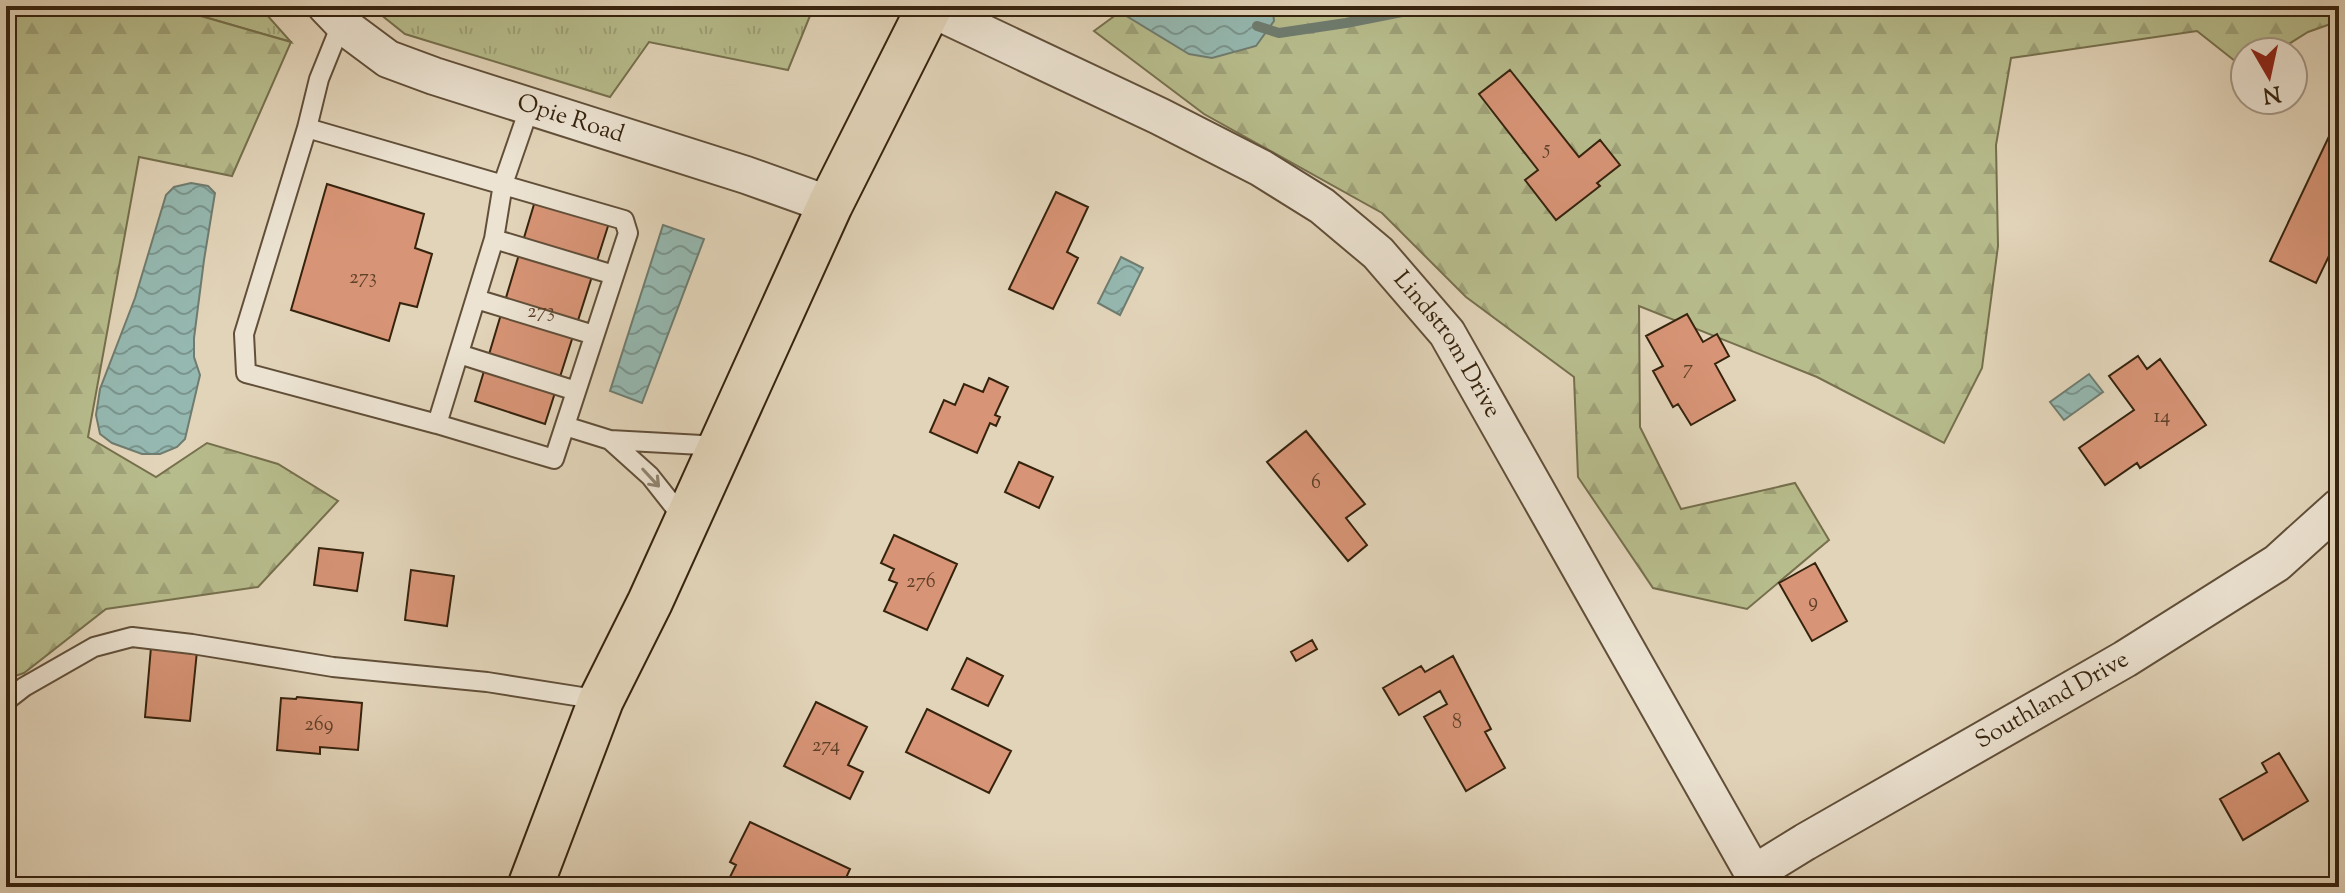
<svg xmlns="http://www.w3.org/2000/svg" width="2345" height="893" viewBox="0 0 2345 893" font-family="'Sorts Mill Goudy',serif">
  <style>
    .grass { fill: url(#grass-tufts); stroke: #76704d; stroke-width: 2 }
    .forest { fill: url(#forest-firs); stroke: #76704d; stroke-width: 2 }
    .water { fill: url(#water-waves); stroke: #6f7c6f; stroke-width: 2 }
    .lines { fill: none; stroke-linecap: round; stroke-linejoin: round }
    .stream { stroke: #6f7c6f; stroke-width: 10 }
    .building { fill: #d79476; stroke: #36230e; stroke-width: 2 }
    .lane-casing { stroke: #614f39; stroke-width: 22 }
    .street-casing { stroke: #614f39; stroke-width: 40 }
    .highway-casing { stroke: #36230e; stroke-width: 48 }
    .lane { stroke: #ece3d2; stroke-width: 18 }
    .street { stroke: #ece3d2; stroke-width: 36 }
    .highway { stroke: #e2d4b9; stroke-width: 44 }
    .oneway { stroke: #918370 }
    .labels { text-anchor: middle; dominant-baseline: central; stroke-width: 6; stroke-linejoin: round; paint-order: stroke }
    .number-label { font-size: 20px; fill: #5e3f28 }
    .street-label { font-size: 24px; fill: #36230e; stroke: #ece3d2 }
  </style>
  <defs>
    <pattern id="grass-tufts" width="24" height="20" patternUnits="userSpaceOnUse" patternTransform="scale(2)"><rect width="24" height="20" fill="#b7bc8c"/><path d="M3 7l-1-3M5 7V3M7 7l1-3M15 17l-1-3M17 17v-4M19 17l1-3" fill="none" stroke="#9ea178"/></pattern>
    <pattern id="forest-firs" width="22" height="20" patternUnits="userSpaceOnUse" patternTransform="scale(2)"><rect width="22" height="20" fill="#b7bc8c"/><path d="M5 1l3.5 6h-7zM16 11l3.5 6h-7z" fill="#9ea178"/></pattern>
    <pattern id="water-waves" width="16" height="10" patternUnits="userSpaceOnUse" patternTransform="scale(2)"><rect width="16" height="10" fill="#95b8b0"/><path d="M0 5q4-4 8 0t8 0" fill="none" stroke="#7a958e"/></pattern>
  </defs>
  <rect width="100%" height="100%" fill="#e2d4b9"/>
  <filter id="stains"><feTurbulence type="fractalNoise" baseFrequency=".0025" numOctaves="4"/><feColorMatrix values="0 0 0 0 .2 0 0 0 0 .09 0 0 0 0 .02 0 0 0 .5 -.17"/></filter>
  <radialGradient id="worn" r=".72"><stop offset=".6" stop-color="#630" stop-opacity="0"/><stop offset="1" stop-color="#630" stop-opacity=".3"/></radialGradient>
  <path class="grass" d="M167,6h92l32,36z
    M370,6h444l-26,64 -139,-28 -39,55 -205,-63z"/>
  <path class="forest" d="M6,6h160l125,36 -59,134 -93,-19 -51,280 68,40 51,-34 71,21 60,37 -80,86 -152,22 -82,64 -18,6z
    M1128,6l103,23 42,-23h1066v15l-31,11 -32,20h-31v17l-48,-38 -186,27 -15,87 2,101 -16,122 -38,75 -127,-66 -178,-71 1,121 41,82 114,-26 34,57 -82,69 -94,-21 -75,-111 -4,-100 -108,-80 -84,-84 -178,-99 -110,-83z"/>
  <path class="water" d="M1110,6h157l6,5 1,10 -18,25 -44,12 -23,-4z
    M191,183l17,3 7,7 -11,67 -10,78v19l6,18 -15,64 -8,8 -17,7h-18l-30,-11 -12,-9 -4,-19 4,-26 35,-91 31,-103 8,-8z
    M663,225l41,14 -62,164 -32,-12z
    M1121,257l22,11 -23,47 -22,-12z
    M2089,374l14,18 -39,28 -14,-18z"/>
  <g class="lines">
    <path class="stream" d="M1257,26l22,7 67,-10 86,-17"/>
  </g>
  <path class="building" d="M1510,70l69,87 21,-17 20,25 -23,18 3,3 -44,34 -31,-40 13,-10 -59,-76z
    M2332,130l7,3v102l-23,48 -46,-22z
    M327,184l97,30 -9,34 17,6 -15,53 -17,-4 -11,38 -98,-31z
    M1056,192l32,15 -21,45 11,6 -25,51 -44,-20z
    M535,201l74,22 -64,201 -70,-23z
    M1687,314l16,28 14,-8 12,22 -14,8 20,36 -44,25 -13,-21 -5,3 -20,-36 10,-5 -17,-30z
    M2138,356l9,13 13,-10 46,66 -66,43 -3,-5 -32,22 -26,-37 55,-38 -25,-34z
    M989,378l19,9 -13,28 5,2 -4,9 -6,-3 -13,30 -47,-21 14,-32 11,5 9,-21 19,8z
    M1306,431l59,73 -19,14 21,27 -19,16 -81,-99z
    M1019,462l34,15 -14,31 -34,-16z
    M894,535l63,29 -30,66 -43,-19 13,-28 -8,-3 5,-11 -13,-6z
    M319,548l44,5 -6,38 -43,-6z
    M1815,563l32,58 -35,20 -33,-58z
    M411,570l43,6 -7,50 -42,-6z
    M1312,640l5,9 -21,12 -5,-9z
    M151,647l46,4 -7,70 -45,-4z
    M1453,656l38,73 -6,3 20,36 -39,23 -42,-74 23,-13 -7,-13 -41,24 -16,-27 38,-22 4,6z
    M967,658l36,18 -15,30 -36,-17z
    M297,697l65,6 -4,47 -38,-3v7l-43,-4 4,-52 15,1z
    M816,702l51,25 -19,38 15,7 -13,27 -66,-33z
    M927,709l84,42 -22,42 -83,-41z
    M2279,753l29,48 -65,39 -23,-41 47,-27 -5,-9z
    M750,822l100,47 -8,18h-60l-5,-2 -1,2h-51l11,-22 -6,-3z"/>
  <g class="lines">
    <defs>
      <path id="lane" d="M307,128l317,92 4,13 -74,226 -117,-35 -191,-51 -2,-39 63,-206 12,-49 23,-57
        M494,239l120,36
        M476,299l118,36
        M459,354l117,37
        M437,424l57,-185 9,-55 27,-78
        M565,426l45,14 110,6
        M610,440l40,36 34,43
        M6,701l18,-14 70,-40 38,-10 60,7 141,23 154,15 114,18"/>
      <g id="street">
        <path id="s1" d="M326,6l23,24 39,29 46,17 312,99 84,30"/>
        <path id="s2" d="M930,8l229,108 102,52 61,38 56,47 69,80 314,554"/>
        <path id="s3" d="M1753,874l52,-32 320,-183 152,-96 62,-56"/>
      </g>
      <path id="highway" d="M530,887l71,-187 49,-98 180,-397 100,-199"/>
    </defs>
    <use href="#lane" class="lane-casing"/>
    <use href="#street" class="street-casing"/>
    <use href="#highway" class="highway-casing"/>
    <use href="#lane" class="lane"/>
    <use href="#street" class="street"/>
    <use href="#highway" class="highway"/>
  </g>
  <defs><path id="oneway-shaft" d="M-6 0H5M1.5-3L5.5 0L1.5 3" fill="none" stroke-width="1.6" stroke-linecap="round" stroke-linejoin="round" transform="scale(2)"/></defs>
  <use class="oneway" href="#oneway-shaft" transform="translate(651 478) rotate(47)"/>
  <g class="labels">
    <g class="number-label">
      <text x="1547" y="149">5</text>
      <text x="363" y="278">273</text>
      <text x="541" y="312">273</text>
      <text x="1688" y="369">7</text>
      <text x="2162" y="417">14</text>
      <text x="1316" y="483">6</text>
      <text x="921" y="582">276</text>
      <text x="1813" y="602">9</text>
      <text x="1457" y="723">8</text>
      <text x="319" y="725">269</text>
      <text x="826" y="746">274</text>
    </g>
    <g class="street-label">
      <text stroke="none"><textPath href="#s1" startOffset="274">Opie Road</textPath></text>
      <text stroke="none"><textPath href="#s2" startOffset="628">Lindstrom Drive</textPath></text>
      <text stroke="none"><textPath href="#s3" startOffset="346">Southland Drive</textPath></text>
    </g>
  </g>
  <rect width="2345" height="893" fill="none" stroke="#e2d4b9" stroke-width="32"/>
  <rect x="8" y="8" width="2329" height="877" fill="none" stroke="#36230e" stroke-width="4"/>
  <rect x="16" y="16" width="2313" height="861" fill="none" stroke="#36230e" stroke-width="2"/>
  <g transform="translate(2269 76) rotate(171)"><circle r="38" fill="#ece3d2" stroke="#a39684" stroke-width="2"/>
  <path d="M0-6L14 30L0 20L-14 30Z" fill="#8f2418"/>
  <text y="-12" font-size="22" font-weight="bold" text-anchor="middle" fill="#36230e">N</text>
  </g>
  <rect width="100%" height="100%" filter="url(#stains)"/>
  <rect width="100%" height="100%" fill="url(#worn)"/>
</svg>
